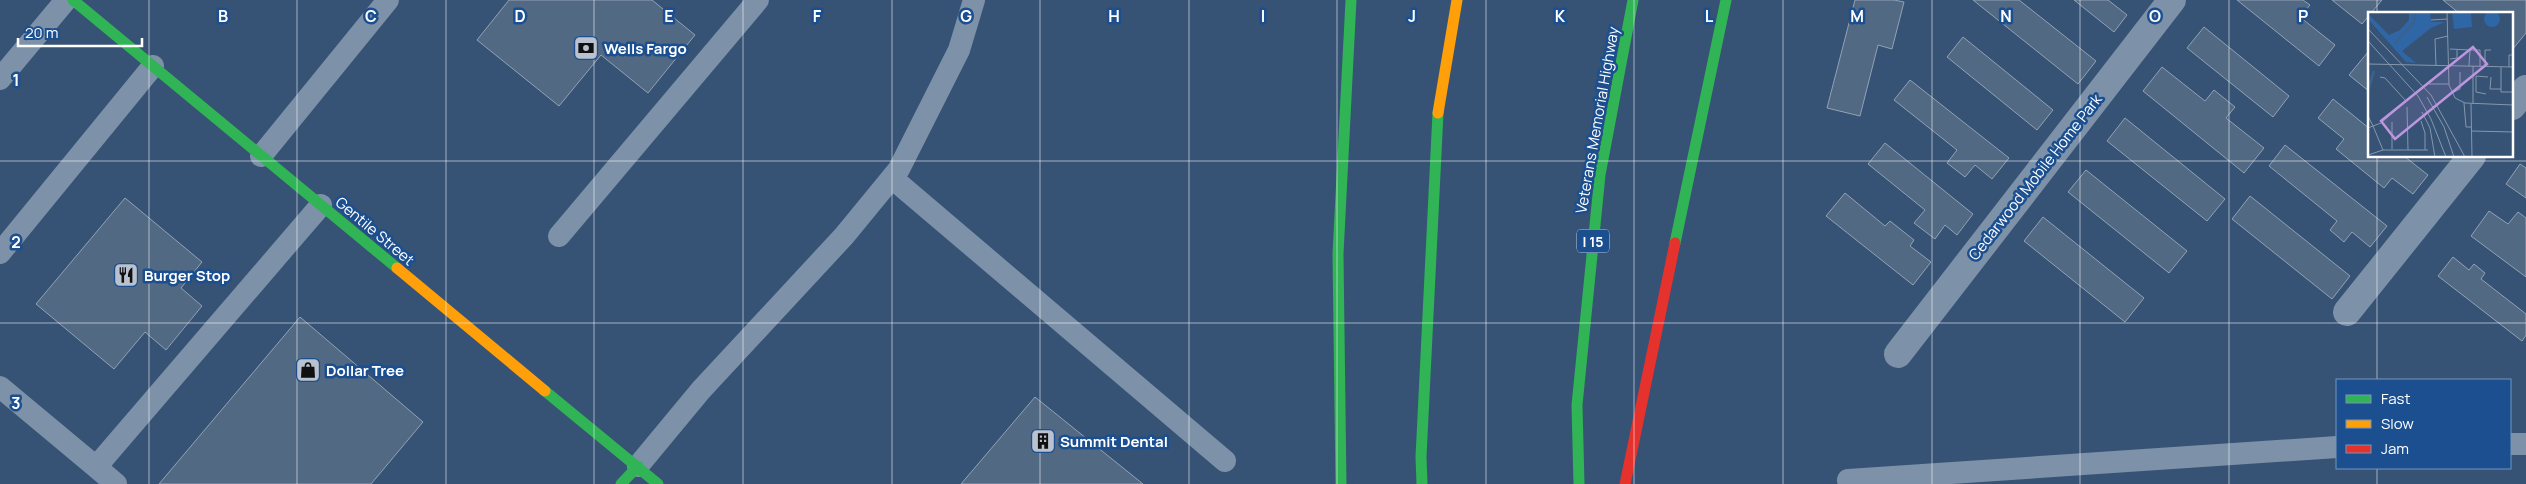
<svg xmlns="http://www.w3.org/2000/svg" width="2526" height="484" viewBox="0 0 2526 484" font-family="Manrope,sans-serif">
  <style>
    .building { fill: #526984; stroke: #92a2b6 }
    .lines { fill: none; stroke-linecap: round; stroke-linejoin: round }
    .lane { stroke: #7d92a8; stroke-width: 22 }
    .street { stroke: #7d92a8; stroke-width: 28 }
    .fast { stroke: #30b455; stroke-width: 11 }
    .slow { stroke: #ff9f0a; stroke-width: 11 }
    .jam { stroke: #e5322d; stroke-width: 11 }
    .grid { fill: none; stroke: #fff; stroke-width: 1; stroke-opacity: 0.55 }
    .labels { text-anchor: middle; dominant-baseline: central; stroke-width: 5; stroke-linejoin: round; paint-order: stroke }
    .shield { fill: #1b4f8f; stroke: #bbcadd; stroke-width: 1 }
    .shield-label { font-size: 14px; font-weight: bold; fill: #fff }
    .poi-label { font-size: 15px; font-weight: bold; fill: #fff; stroke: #1b4f8f; text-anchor: start }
    .street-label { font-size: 15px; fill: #fff; stroke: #1b4f8f }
    .inset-river { fill: none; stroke: #3b618d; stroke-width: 2.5 }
    .inset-road { fill: none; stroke: #8697ac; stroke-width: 1 }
    .view { fill: #bd96df; fill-opacity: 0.15; stroke: #bd96df; stroke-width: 2.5 }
    .inset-edge { fill: none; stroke: #fff; stroke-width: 2.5 }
    .grid-label { font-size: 16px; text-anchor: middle; font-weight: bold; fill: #fff; stroke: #1b4f8f; stroke-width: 5; stroke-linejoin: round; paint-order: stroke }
  </style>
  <rect width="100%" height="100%" fill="#365274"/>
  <path class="building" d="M509,0h143l43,35 -47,58 -47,-38 -42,51 -82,-66z
    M1855,0h39l10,2 -12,47 -14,-4 -18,71 -33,-8z
    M1973,0h46l77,61 -18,23z
    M2074,0h34l19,15 -13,17z
    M2237,0h66l7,5 -10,12 35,28 -16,21z
    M2332,0h50l-20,24z
    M2443,0h83v33l-14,17v-36h-52z
    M2204,27l85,69 -16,21 -86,-69z
    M1963,37l90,73 -16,20 -90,-73z
    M2368,52l2,2v38l-21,-17z
    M2162,67l43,34 9,-11 21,17 -9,11 38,30 -20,25 -101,-82z
    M1910,80l99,78 -17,21 -17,-14 -10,12 -18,-14 10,-13 -63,-50z
    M2333,99l37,30v27h34l24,19 -15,19 -21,-16 -8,10 -48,-39 8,-10 -26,-21z
    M2125,118l100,81 -18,22 -100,-80z
    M1885,143l88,71 -16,21 -12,-10 -10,14 -21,-16 11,-13 -57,-46z
    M2285,145l102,81 -17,21 -18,-15 -8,10 -14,-12 7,-9 -68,-55z
    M2520,164l6,4v30l-20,-14z
    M2086,170l101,81 -18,22 -101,-81z
    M1845,193l40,33 5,-5 24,19 -4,6 21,16 -18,23 -87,-69z
    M2250,196l100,80 -18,23 -100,-80z
    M125,198l77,64 -21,26 21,18 -36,44 -21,-18 -31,37 -78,-65z
    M2489,211l19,13 10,-12 8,6v59l-55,-41z
    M2043,217l101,81 -19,24 -101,-81z
    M2453,257l16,13 5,-6 11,9 -4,6 45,35v21l-4,6 -84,-65z
    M300,317l123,105 -52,62h-212z
    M1035,397l108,87h-182z"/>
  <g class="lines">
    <path class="lane" d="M0,79l66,-79
      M261,156l127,-156
      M892,178l333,283
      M559,236l199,-236
      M0,253l153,-187
      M0,387l96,80 225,-262
      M2510,444h16
      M638,466l63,-76 143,-154 55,-67 60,-119 15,-50
      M96,467l20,17
      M1849,484l-1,-4 489,-33"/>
    <path class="street" d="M2512,106l14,-17
      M2347,312l125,-156
      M1898,354l274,-354"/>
    <path class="fast" d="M73,0l324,268
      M1675,243l51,-243
      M545,391l113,93
      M621,484l17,-18
      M1341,484l-3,-230 13,-254
      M1422,484l-1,-27 17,-344
      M1579,484l-2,-79 23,-230 33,-175"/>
    <path class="slow" d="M1438,113l19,-113
      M397,268l148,123"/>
    <path class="jam" d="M1625,484l50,-241"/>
  </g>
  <path class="grid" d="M149,0v484M297,0v484M446,0v484M594,0v484M743,0v484M892,0v484M1040,0v484M1189,0v484M1337,0v484M1486,0v484M1634,0v484M1783,0v484M1932,0v484M2080,0v484M2229,0v484M2377,0v14M2377,156v224M0,161h2526M0,323h2526M2377,468v16"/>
  <defs>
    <symbol id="bank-square" viewBox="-11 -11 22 22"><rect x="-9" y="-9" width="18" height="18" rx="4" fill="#b9c2ce" stroke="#1b4f8f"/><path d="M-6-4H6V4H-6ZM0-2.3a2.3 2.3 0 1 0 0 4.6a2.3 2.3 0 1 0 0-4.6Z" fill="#111"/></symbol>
    <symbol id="restaurant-square" viewBox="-11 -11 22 22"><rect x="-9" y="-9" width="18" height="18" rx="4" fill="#b9c2ce" stroke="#1b4f8f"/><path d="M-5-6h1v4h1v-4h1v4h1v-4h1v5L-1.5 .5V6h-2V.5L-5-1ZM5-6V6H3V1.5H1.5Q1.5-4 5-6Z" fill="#111"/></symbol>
    <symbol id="shop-square" viewBox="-11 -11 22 22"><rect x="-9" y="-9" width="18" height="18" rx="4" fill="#b9c2ce" stroke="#1b4f8f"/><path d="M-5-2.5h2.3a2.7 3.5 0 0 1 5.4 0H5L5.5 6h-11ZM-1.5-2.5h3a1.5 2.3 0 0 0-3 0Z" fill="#111"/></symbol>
    <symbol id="building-square" viewBox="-11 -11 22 22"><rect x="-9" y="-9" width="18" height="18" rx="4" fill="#b9c2ce" stroke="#1b4f8f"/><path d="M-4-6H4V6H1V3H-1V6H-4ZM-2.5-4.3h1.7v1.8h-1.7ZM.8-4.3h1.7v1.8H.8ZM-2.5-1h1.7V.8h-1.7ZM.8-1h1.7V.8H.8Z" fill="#111"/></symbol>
  </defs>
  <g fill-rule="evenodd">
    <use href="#bank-square" x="572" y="34" width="28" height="28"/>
    <use href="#restaurant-square" x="112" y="261" width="28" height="28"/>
    <use href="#shop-square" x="294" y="356" width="28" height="28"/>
    <use href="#building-square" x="1029" y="427" width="28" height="28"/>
  </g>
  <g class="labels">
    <rect class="shield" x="1577" y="229.5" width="32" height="23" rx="4"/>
    <g class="shield-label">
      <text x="1593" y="241">I 15</text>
    </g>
    <g class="poi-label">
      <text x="604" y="48">Wells Fargo</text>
      <text x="144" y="275">Burger Stop</text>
      <text x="326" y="370">Dollar Tree</text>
      <text x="1060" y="441">Summit Dental</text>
    </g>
    <g class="street-label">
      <text transform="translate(1597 120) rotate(-80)">Veterans Memorial Highway</text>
      <text transform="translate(2035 177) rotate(-52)">Cedarwood Mobile Home Park</text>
      <text transform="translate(375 231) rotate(40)">Gentile Street</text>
    </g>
  </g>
  <g transform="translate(2368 12)">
    <rect width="145" height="145" fill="#365274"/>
    <path d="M116 7a8 8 0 1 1 16 0a8 8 0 1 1-16 0ZM41,0h21l1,10h14l-14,6 -29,23 14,12 -10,-1 -38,-43v-5l21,21 11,-5 9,-10zM84,0h19l1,15 -18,2z" fill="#2f66a5"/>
    <path class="inset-river" d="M27,31l19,-21 1,-10M0,78l6,-19"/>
    <path class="inset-road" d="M79,0l2,73 6,13 10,5 48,2M63,8l16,-1M0,17l63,66 34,62M0,29l50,55 13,23 15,38M82,37l20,1M82,47l7,-1v-8M0,52l145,3M68,54l-1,-27 13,-3M101,54l1,-16h10v16M105,54v38M117,54v-16h6M133,55v25h12M141,55v-12h4M12,65l5,1 21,23 -25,22 -8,3 10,24M123,65l-1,12h11M61,72h20M84,81l8,-4v-17M118,82l-10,-2v-16l12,1M59,85l17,30 10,30M96,91l2,24h5M103,92l1,53M39,95l1,43M54,100l8,16 5,29M0,104l5,10 -5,2M53,109l4,12v17M24,110v27M103,119l42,1M0,143l15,-5h45"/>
    <path class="view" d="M105,35l14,17 -92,75 -14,-18z"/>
    <rect width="145" height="145" class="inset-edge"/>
  </g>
  <g class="grid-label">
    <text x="223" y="22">B</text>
    <text x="371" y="22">C</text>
    <text x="520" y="22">D</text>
    <text x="669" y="22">E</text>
    <text x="817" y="22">F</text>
    <text x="966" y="22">G</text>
    <text x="1114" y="22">H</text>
    <text x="1263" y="22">I</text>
    <text x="1412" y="22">J</text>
    <text x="1560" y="22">K</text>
    <text x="1709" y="22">L</text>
    <text x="1857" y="22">M</text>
    <text x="2006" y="22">N</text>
    <text x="2155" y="22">O</text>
    <text x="2303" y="22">P</text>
    <text x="16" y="86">1</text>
    <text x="16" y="248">2</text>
    <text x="16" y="409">3</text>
  </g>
  <rect x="2336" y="379" width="175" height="90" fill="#1b4f8f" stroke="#7695bc"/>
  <rect x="2346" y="395" width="25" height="8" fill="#30b455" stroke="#7695bc"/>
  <text x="2381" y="404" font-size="15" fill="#ffffff">Fast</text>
  <rect x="2346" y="420" width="25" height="8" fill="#ff9f0a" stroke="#7695bc"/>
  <text x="2381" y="429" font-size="15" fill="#ffffff">Slow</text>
  <rect x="2346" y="445" width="25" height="8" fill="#e5322d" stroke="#7695bc"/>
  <text x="2381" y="454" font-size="15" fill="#ffffff">Jam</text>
  <path d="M18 38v8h124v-8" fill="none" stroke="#ffffff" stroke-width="2.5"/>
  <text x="25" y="38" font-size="15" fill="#ffffff" stroke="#1b4f8f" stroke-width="4" paint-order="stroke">20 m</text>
</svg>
